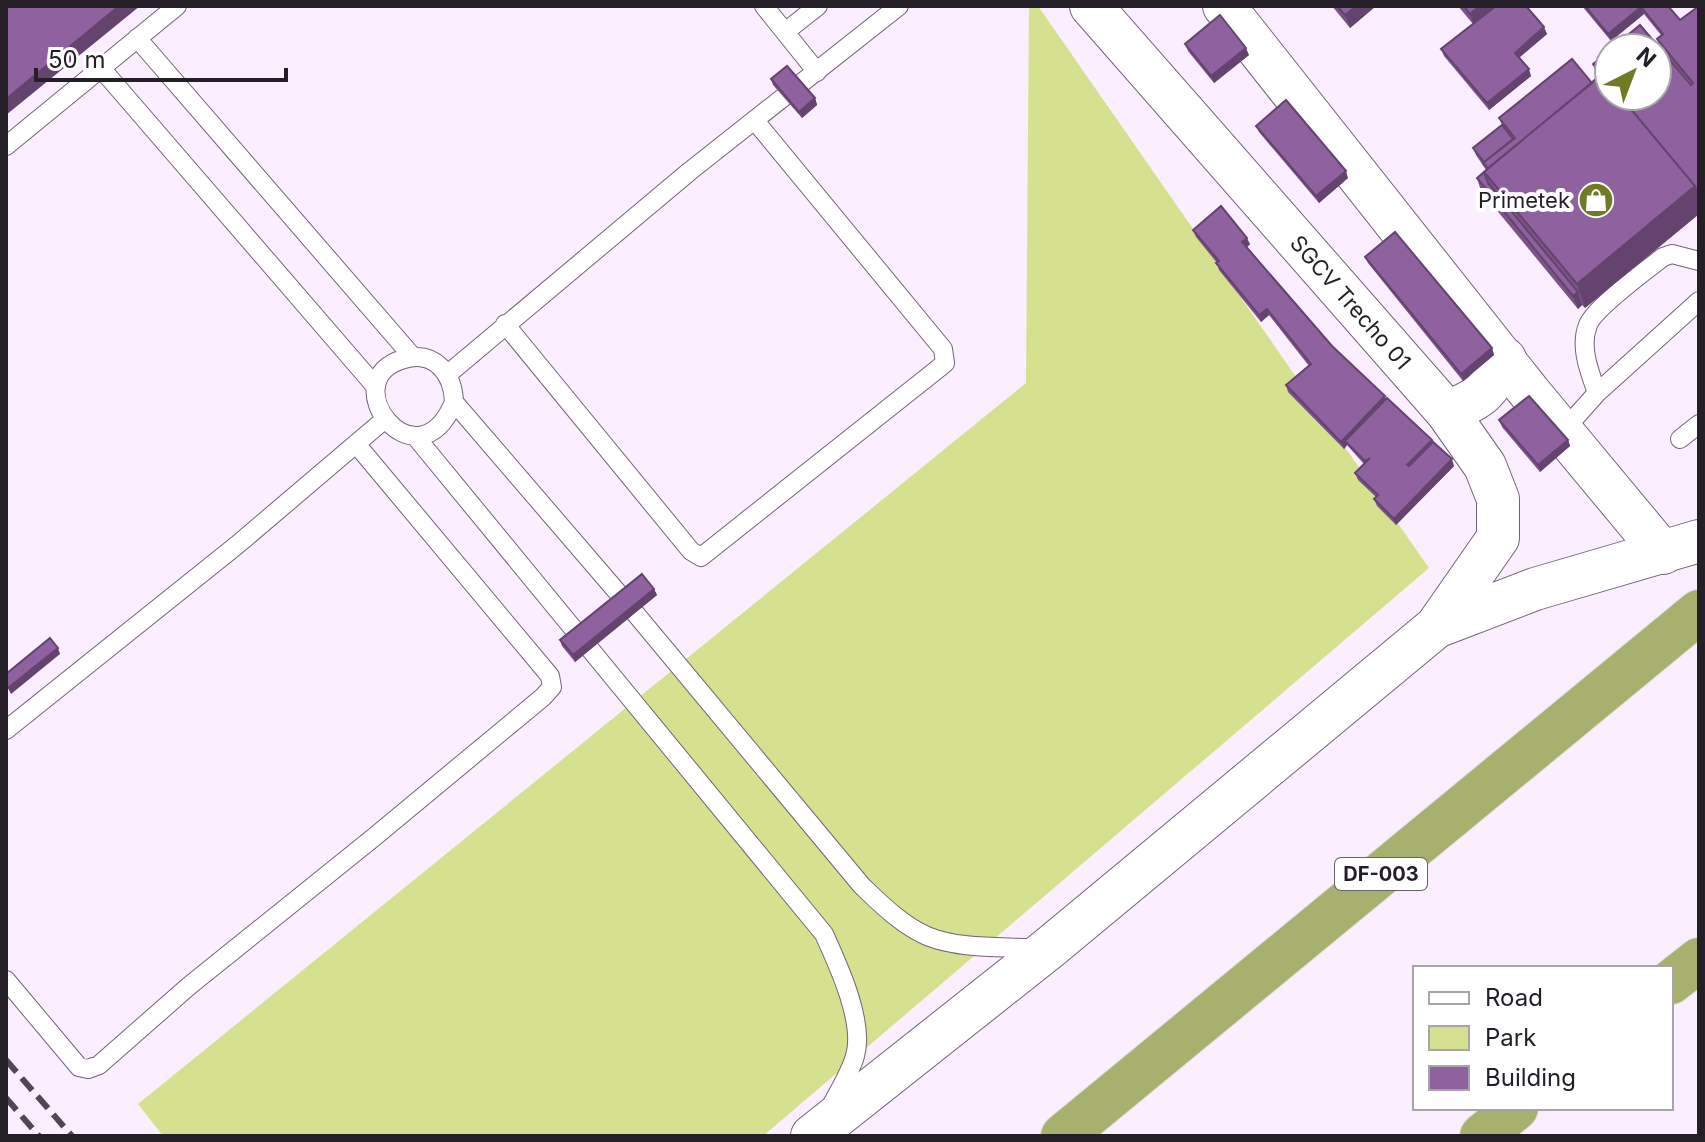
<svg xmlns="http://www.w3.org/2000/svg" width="1705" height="1142" viewBox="0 0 1705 1142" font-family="Inter,sans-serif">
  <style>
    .green { fill: #d5e18f }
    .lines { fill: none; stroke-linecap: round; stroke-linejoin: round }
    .service-casing { stroke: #726476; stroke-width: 20 }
    .tertiary-casing { stroke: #726476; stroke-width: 44 }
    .trunk-casing { stroke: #dcdbdc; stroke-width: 46 }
    .service { stroke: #fff; stroke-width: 18 }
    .tertiary { stroke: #fff; stroke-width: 42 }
    .trunk { stroke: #a8b06e; stroke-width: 44 }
    .rail { stroke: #4f4852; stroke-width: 6; stroke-dasharray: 16 8; stroke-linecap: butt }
    .wall { fill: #7b5389 }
    .shaded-wall { fill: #64446f }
    .building { fill: #8f619f; stroke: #64446f; stroke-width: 2 }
    .labels { text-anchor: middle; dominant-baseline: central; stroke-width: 8; stroke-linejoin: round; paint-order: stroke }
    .shield { fill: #fff; stroke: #666267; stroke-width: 2 }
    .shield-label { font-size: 20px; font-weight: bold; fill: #241e26 }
    .poi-label { font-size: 22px; fill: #241e26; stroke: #fff; text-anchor: end }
    .street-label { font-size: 22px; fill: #241e26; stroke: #fff }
  </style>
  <rect width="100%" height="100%" fill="#faeeff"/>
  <path class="green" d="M1029,6h9l391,562 -666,568h-600l-25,-32 888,-721z"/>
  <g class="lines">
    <defs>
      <path id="service" d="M764,6l53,66
        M785,32l33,-26
        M137,38l275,318
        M100,67l276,320
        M6,146l171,-140
        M505,324l186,227 10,6 238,-189 6,-5 -2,-14 -187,-227
        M448,374l242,-203 209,-165
        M1597,393c-7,-20 -18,-46 -9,-68 6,-17 59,-55 75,-68l9,-3 27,7
        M454,402c-37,89 -123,-23 -50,-43 31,-9 49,15 50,43l171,199 237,285c20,19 40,39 65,50 34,14 78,10 114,13
        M1564,430l33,-37 102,-92
        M415,436l409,498c14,31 41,88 31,122 -5,18 -17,36 -25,52
        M1680,439l19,-15
        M6,730l231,-185 147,-125
        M6,980l73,87 9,2 11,-4 90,-79 184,-148 170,-141 9,-10 -2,-11 -193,-231"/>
      <g id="tertiary">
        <path id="s1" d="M1091,6l356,406 38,54 13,33v39l-62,89"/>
        <path d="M1224,6l306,387 133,160"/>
        <path d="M1447,412c34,-13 43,-21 58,-53"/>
        <path d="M812,1136l236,-187 388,-322 99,-38 164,-48"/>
      </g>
      <path id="trunk" d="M1671,982l28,-22
        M1063,1136l636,-524
        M1482,1136l34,-28"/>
    </defs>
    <use href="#service" class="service-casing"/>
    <use href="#tertiary" class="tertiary-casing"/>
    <use href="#trunk" class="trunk-casing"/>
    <use href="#service" class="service"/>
    <use href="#tertiary" class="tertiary"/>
    <use href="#trunk" class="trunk"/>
    <path class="rail" d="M6,1060l66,76
      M6,1098l33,38"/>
  </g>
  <path class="wall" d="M1332,6h44l-26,22z
    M1458,6h68l21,28 -28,24 12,18 -42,34 -45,-54 -3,-7 32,-25z
    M1582,6h86l12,14 18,-14 1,208 -114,94 -3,-3 -4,4 -97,-118 -4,-13 9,-8 -10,-15 -3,-7 29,-23 -3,-7 93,-35 8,-7 -5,-5 -2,-7 99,21 -33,-39 -2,-7 4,-4 -17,-21 -33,27z
    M1185,44l64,11 -35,28 -26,-32z
    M771,79l44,19 2,7 -15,13 -29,-33z
    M1256,126l92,52 -29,25 -60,-71z
    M1193,230l57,14 -3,3 85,99 54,53 46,41 22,26 -58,59 -19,-19 -3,-7 2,-2 -18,-17 -3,-7 9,-9 -17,-19 -3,4 -56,-57 -2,-7 23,-19 -40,-51 -8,7 -42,-52 -2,-7 -21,-26z
    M1365,257l127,91 2,7 -31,26 -95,-118z
    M1499,420l69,20 2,6 -30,26 -38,-45z
    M654,589l3,6 -82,67 -13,-16 -2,-6z"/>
  <path class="shaded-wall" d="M119,6h21l-134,109v-16z
    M1356,6h20l-26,22 -5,-13z
    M1480,6h20l-25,21 -5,-13z
    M1641,7l3,7 -33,27 -3,-7z
    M1544,27l3,7 -30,25 -2,-6z
    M1246,48l3,7 -35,28 -3,-7z
    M1529,69l2,7 -42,34 -2,-7z
    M815,98l2,7 -15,13 -3,-6z
    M1346,171l2,7 -29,25 -3,-7z
    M1695,186l4,11v17l-114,94 -8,-24z
    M1247,238l3,6 -5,5 -3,-7z
    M1578,292l4,13 -4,4 -5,-13z
    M1267,309l2,6 -8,7 -2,-7z
    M1492,348l2,7 -31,26 -2,-7z
    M1385,396l2,6 -42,39 2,4 -3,4 -3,-7z
    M1432,440l2,7 -24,24 -3,-6z
    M1568,440l2,6 -30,26 -2,-7z
    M1452,459l2,7 -58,59 -2,-6z
    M654,589l3,6 -82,67 -2,-7z
    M58,648l2,6 -49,40 -3,-6z"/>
  <path class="building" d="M6,6h113l-113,93z
    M1337,6h19l-11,9z
    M1464,6h16l-10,8z
    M1496,6h30l18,21 -29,26 14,16 -42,34 -46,-54z
    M1585,6h83l12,14 19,-14v191l-4,-11 -75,-90h37v-48h-45l28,-23 51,60 2,-2 -36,-44 6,-5 -22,-27 -33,27z
    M1220,15l26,33 -35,28 -26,-32z
    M1609,51v31l-16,-18z
    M1572,59l20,24 -104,85 -5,-5 32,-25 -16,-20z
    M787,66l28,32 -16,14 -28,-33z
    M1602,74l7,8v14h11l75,90 -118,98 -93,-112z
    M1286,100l60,71 -30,25 -60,-70z
    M1502,125l11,14 -29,23 -11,-14z
    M1484,172l4,11 90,109 -5,4 -96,-118z
    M1221,206l26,32 -5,4 90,104 53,50 -44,46 -55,-57 25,-21 -44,-55 -8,6 -43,-52 3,-2 -26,-31z
    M1395,232l97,116 -31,26 -96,-117z
    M1529,396l39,44 -30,25 -39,-45z
    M1387,398l45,42 -25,25 2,1 24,-24 19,17 -58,60 -20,-20 4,-4 -23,-22 15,-15 -5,3 -20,-20z
    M642,574l12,15 -81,66 -13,-15z
    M50,638l8,10 -50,40 -2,-3v-11z"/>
  <defs>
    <symbol id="shop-disc" viewBox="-11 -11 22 22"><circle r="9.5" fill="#717a25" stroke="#fff"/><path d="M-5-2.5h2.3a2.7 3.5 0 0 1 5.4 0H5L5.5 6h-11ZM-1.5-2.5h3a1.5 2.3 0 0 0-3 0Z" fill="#fff"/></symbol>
  </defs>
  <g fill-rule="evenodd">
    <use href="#shop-disc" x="1576" y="180" width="40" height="40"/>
  </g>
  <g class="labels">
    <rect class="shield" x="1335" y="858" width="92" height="32" rx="6"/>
    <g class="shield-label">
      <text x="1381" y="874">DF-003</text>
    </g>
    <g class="poi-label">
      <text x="1570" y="200">Primetek</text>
    </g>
    <g class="street-label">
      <text stroke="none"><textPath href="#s1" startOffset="394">SGCV Trecho 01</textPath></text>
    </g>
  </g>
  <rect width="1705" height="1142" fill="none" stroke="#241e26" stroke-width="16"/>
  <rect x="1413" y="966" width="260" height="144" fill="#ffffff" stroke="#a7a5a8" stroke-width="2"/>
  <rect x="1429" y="992" width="40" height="12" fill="#ffffff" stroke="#a7a5a8" stroke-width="2"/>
  <text x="1485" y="1006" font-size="24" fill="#241e26">Road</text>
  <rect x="1429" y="1026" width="40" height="24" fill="#d5e18f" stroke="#a7a5a8" stroke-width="2"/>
  <text x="1485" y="1046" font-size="24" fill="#241e26">Park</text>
  <rect x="1429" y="1066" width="40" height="24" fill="#8f619f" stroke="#a7a5a8" stroke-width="2"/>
  <text x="1485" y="1086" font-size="24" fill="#241e26">Building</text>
  <g transform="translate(1633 72) rotate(42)"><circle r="38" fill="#ffffff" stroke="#a7a5a8" stroke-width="2"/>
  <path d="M0-6L14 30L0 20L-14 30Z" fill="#717a25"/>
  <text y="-12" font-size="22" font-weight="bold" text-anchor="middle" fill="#241e26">N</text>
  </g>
  <path d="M36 68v12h250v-12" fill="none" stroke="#241e26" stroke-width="4"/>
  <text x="48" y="68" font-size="24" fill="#241e26" stroke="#ffffff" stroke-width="6" paint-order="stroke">50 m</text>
</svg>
